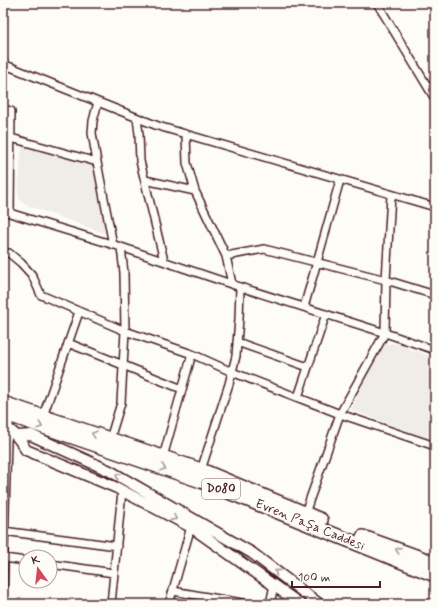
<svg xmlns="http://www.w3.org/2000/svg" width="438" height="607" viewBox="0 0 438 607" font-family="Mynerve,sans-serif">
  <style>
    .built { fill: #f0ece8 }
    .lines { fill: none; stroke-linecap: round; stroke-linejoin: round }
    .street-casing { stroke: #4a1f2b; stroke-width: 10 }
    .secondary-casing { stroke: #4a1f2b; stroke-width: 13 }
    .highway-casing { stroke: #4a1f2b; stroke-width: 16 }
    .street { stroke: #fdfcf7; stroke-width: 7 }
    .secondary { stroke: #fdfcf7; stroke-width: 10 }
    .highway { stroke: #fdfcf7; stroke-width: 13 }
    .oneway { stroke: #ac999b }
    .labels { text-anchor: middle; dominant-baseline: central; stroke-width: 3.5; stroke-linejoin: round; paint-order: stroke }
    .shield { fill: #fdfcf7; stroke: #806168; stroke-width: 1 }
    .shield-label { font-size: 12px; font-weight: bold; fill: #4a1f2b }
    .street-label { font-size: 13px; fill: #4a1f2b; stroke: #fdfcf7 }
  </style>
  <rect width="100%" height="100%" fill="#fdfcf7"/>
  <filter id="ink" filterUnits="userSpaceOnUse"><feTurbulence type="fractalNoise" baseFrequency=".025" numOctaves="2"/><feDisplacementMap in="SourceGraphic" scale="8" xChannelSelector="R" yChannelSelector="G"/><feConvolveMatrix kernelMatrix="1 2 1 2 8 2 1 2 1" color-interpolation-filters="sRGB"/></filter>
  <g filter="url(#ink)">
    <path class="built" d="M22,145l68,18 5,3 12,66 -3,1 -80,-29 -4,-4 -2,-7z
      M393,343l42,15v83l-84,-31 30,-65z"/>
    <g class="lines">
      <defs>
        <path id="street" d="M377,3l58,96
          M3,64l155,62 277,81
          M98,102l-5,19 -1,12 5,29 16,83
          M3,109l8,2 -1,102
          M137,118l2,16 1,27 24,100
          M186,135l1,28 8,28 31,65 6,28
          M11,138l86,24
          M145,180l50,11
          M3,211l118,36 119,40 145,46 50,17
          M3,253h6l12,10 11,12 9,20 84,36 67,23 40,18 108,42 95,32
          M226,256l38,-7 122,31 49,15
          M304,307l13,-45 23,-82
          M237,342l71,25
          M68,343l55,22 59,24
          M298,397l28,-83
          M43,416l36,-104
          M110,439l11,-36 4,-72 -1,-58 -3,-26
          M163,457l29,-103
          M201,470l28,-86 7,-28 3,-37 1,-32
          M305,513l35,-99 45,-81 1,-53 5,-85
          M3,531l114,15
          M4,558l22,3
          M50,564l64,9
          M3,586l4,-145 3,-25
          M173,591l75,13
          M111,604l11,-113
          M169,604l23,-81
          M270,604l4,-19"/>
        <path id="secondary" d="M3,426c11,5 17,14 23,24l91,38 74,39 109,77
          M17,436l14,-1 79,36 142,82 67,51"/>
        <path id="highway" d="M3,403l198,67 120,50
          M3,413l198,68 234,94
          M363,537l72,26"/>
      </defs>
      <use href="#street" class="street-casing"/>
      <use href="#secondary" class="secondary-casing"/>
      <use href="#highway" class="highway-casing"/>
      <use href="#street" class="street"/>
      <use href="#secondary" class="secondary"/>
      <use href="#highway" class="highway"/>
    </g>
    <defs><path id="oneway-chevron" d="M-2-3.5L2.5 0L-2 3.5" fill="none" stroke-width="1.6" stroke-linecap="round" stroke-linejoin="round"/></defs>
    <g class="oneway">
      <use href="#oneway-chevron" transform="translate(40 426) rotate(19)"/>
      <use href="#oneway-chevron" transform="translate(94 434) rotate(-161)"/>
      <use href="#oneway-chevron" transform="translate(163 468) rotate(19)"/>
      <use href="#oneway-chevron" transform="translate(118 476) rotate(-150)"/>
      <use href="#oneway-chevron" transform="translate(174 518) rotate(28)"/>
      <use href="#oneway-chevron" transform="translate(398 550) rotate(-160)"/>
      <use href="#oneway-chevron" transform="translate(277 572) rotate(-143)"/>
    </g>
  </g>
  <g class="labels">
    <rect class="shield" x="202" y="479" width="38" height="20" rx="3"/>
    <g class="shield-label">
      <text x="221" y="489">D080</text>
    </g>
    <g class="street-label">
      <text transform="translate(310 525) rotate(22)">Evren Paşa Caddesi</text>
    </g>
  </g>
  <rect width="438" height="607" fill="none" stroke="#fdfcf7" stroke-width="16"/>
  <rect x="8" y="8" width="422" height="591" fill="none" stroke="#4a1f2b" stroke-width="1.5" filter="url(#ink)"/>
  <g transform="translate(38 569) rotate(345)"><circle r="19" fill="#fdfcf7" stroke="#b5a4a5"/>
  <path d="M0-3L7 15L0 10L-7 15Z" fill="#d1495b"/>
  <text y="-6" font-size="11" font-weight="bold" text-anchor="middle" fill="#4a1f2b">K</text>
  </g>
  <path d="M292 581v6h88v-6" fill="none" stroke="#4a1f2b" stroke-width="2"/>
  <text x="298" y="581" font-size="12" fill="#4a1f2b" stroke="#fdfcf7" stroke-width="3" paint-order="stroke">100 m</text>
</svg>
